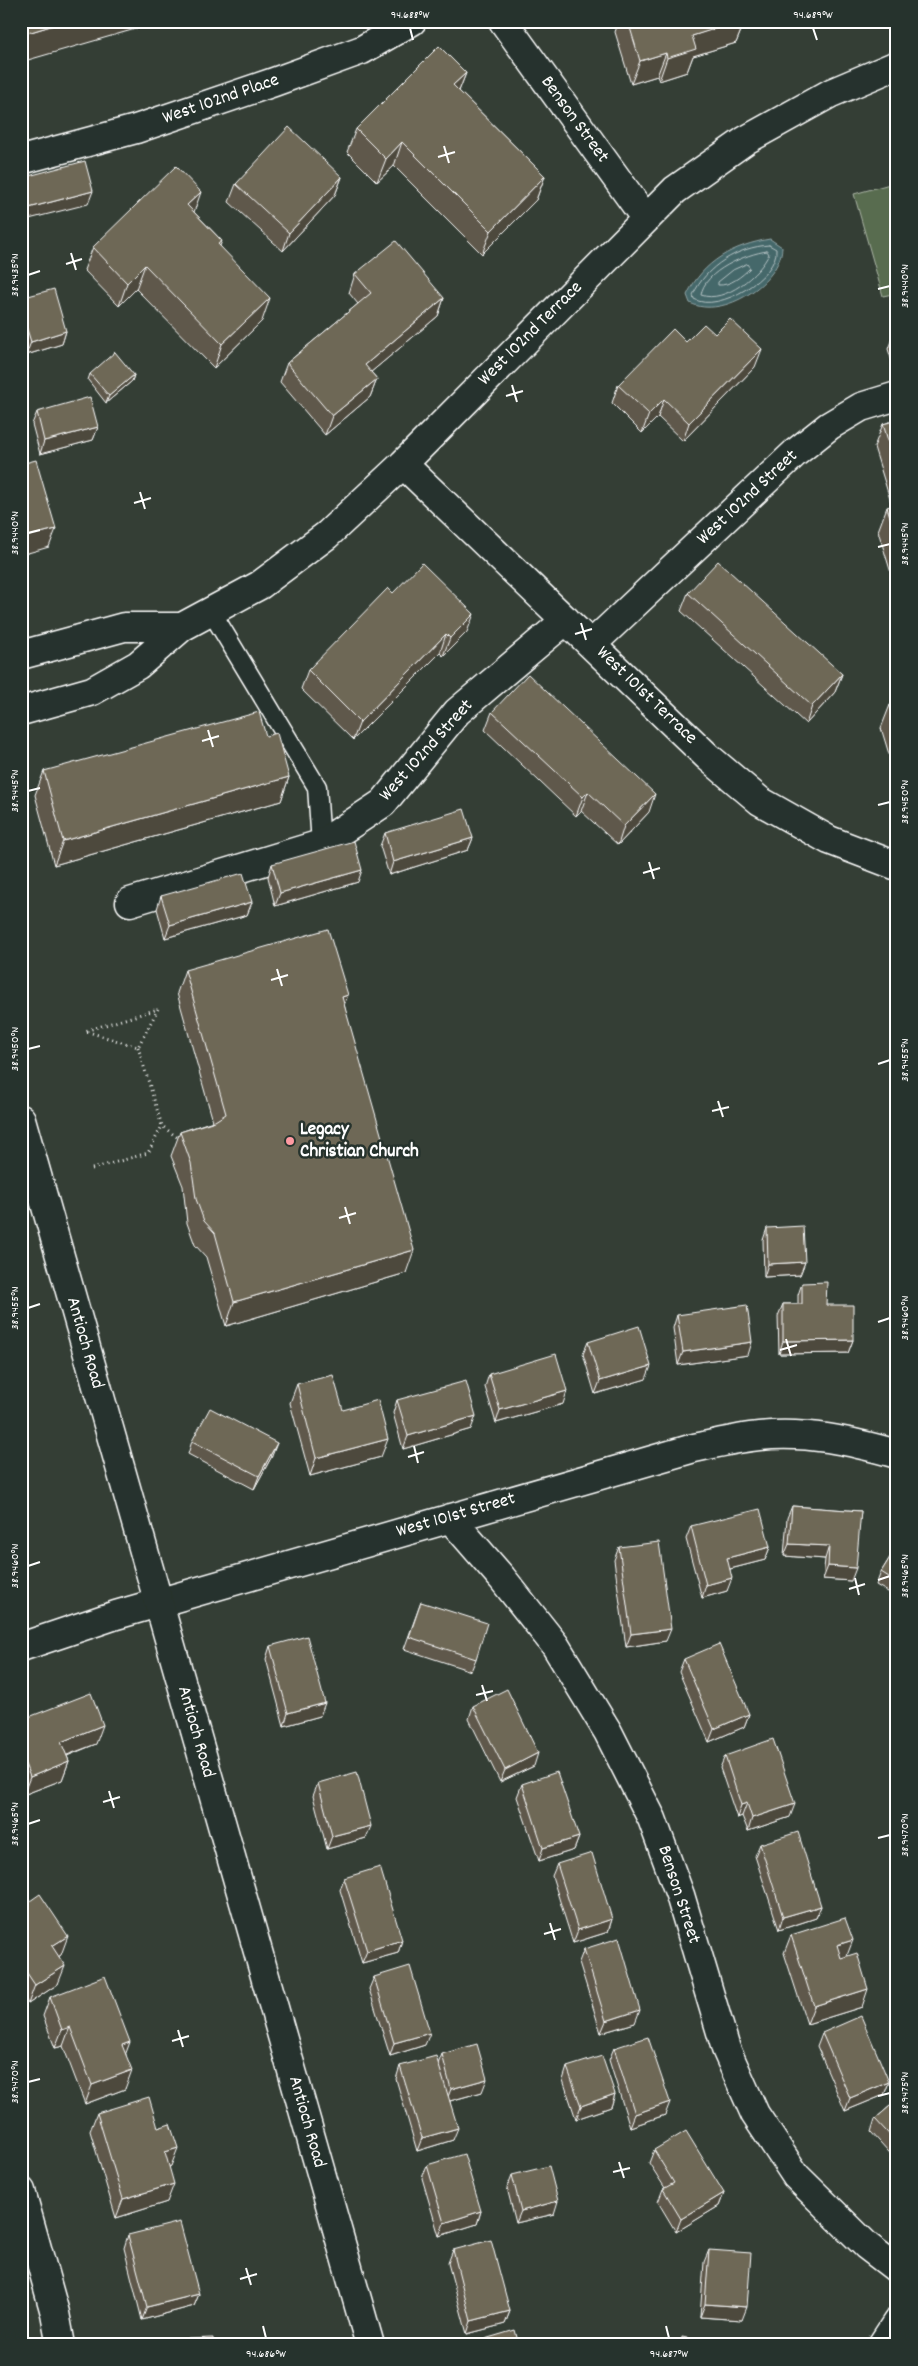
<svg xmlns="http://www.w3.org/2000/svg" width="918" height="2366" viewBox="0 0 918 2366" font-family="Dekko,sans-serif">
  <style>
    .green { fill: #586c4f; stroke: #acb6a7 }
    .water { fill: #45686b; stroke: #8fa4a6 }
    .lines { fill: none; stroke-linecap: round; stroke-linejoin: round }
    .shore { stroke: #b5c3c4; stroke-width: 1 }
    .lane-casing { stroke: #fff; stroke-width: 21 }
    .street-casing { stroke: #fff; stroke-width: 31 }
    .secondary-casing { stroke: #fff; stroke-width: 31 }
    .path { stroke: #fff; stroke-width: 3; stroke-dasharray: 1 4; stroke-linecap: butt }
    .lane { stroke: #26332d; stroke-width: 18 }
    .street { stroke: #26332d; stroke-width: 28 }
    .secondary { stroke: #26332d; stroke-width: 28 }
    .wall { fill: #5f594b; stroke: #fff }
    .shaded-wall { fill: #4d493d; stroke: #fff }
    .building { fill: #6e6857; stroke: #fff }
    .ticks { fill: none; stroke: #fff; stroke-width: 2 }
    .poi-dot { fill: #ff9aa2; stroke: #26332d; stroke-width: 2 }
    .labels { text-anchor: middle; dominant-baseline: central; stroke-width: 5; stroke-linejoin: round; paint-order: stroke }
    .street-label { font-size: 19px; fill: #fff; stroke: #26332d }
    .poi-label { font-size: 19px; font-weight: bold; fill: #fff; stroke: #26332d; text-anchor: start }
    .neatline { fill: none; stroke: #fff; stroke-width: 2 }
    .ticks-label { font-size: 12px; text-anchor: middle; fill: #fff }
  </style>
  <rect width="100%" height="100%" fill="#343e35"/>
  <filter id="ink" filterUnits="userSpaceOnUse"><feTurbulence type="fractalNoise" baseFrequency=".02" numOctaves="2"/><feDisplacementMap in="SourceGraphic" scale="10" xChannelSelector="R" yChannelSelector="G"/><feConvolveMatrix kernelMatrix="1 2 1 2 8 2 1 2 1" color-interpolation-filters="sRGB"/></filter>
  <g filter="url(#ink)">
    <path class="green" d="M897,182v111l-14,3 -29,-102z"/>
    <path class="water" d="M770,239l12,8c-1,35 -59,73 -92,56l-3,-8c16,-34 47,-50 83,-56z"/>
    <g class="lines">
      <path class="shore" d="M769,245l7,4c3,27 -58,65 -82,50l-1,-4c13,-29 45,-48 76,-50z
        M767,251l2,3c-9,20 -44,50 -68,41 3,-24 45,-41 66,-44z
        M747,264l3,4c-8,8 -20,18 -32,17v-3l15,-12z"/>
      <defs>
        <path id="lane" d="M211,611l106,176 4,57"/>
        <path id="street" d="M503,21l143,198
          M21,160l115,-31 138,-47 88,-32 50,-29
          M403,464l305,293 52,44 69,39 68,26
          M592,644l203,-191 34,-27 32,-19 36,-11
          M21,655l103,-28h58
          M21,711l71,-20 46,-26 44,-38 78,-42 67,-50 76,-71 272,-274 71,-50 85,-47 66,-28
          M130,902l191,-58 62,-41 74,-91 109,-92
          M450,1518l52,60 53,67 53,87 44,87 28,76 46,154 29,65 41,62 71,70 30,23
          M21,1647l95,-32 578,-167c21,-4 43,-10 65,-12 48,-5 92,5 138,18
          M21,2191l34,122 6,32
          M882,2345l15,-23"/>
        <path id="secondary" d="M21,1119l349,1226"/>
      </defs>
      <use href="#lane" class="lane-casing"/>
      <use href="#street" class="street-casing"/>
      <use href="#secondary" class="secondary-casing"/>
      <path class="path" d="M158,1009l-20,38 -53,-16z
        M138,1047l24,79 19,14
        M92,1169l56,-16 14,-27"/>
      <use href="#lane" class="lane"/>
      <use href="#street" class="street"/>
      <use href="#secondary" class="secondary"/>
    </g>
    <path class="wall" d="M619,21h144l-21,7 -6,15 -43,13 -6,16 -28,9 -2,-5 -26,8 -16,-52z
      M466,73l-7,18 86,85 -9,24 -54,54 -88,-88 -17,16 -30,-30 9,-23z
      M342,177l-7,18 -52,56 -54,-49 7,-18z
      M194,212l28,29 -2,5 42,75 -48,47 -78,-79 -17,17 -35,-36 9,-23z
      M355,274l89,24 -6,18 -67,56 6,7 -7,18 -45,38 -45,-53 7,-19 71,-59 -9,-11z
      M21,298l45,33 -4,13 -36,11 -5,-16z
      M895,330h2v47l-9,-28z
      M715,334l40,33 -72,74 -25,-24 -16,16 -30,-30 6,-18 68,-43z
      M90,374l44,1 -2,6 -26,22 -18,-23z
      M37,412l61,15 -5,13 -53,14 -8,-30z
      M897,420v168l-1,1 -18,-58 9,-24 5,-1 -18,-59 9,-23z
      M393,593l74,39 -24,24 -3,-3 -87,87 -52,-51 7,-19z
      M688,593l154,81 -7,18 -29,32 -125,-113z
      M897,703v77l-16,-52 9,-23z
      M492,712l157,100 -31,33 -37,-34 -5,5 -91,-86z
      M266,736l23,41 -8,24 -227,64 -19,-70 9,-24z
      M385,833l88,5 -5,12 -79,25 -9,-29z
      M272,864l86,18 -83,24 -7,-29z
      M161,896l91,6 -5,13 -82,23 -8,-29z
      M185,970l163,25 -4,9 62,269 -180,53 -20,-69 -11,-12 -8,-22 -4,-37 -12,-30 9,-24 33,-11 -36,-128z
      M767,1228l38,34 -5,13 -36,2 -1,-37z
      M802,1283l24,22 27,35 -5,13 -69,1 -1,-38 5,-12h15v-9z
      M677,1315l71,40 -70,10 -5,-37z
      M588,1342l58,37 -51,15 -12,-40z
      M489,1374l74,30 -67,19 -11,-36z
      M297,1384l46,26 38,47 -71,19 -20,-73z
      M397,1400l74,29 -68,20 -10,-36z
      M192,1441l80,15 -18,33 -66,-35z
      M792,1506l69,5 -10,70 -28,-2 2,-20 -41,-3 3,-38z
      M691,1526l79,21 -5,13 -35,9 -3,22 -25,7 -16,-59z
      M897,1546v47l-2,3 -19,-11 5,-13z
      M619,1547l47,94 -40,6 -12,-87z
      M421,1602l55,57 -5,12 -67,-22z
      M270,1646l50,70 -36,10 -18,-67z
      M684,1659l65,55 -5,13 -35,15 -30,-70z
      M473,1706l61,60 -34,16 -31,-63z
      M21,1720l75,24 -29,12 2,5 -7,19 -39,15 -2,-5z
      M725,1756l65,61 -42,14 -6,-15 -5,2 -17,-50z
      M318,1783l48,55 -39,11 -14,-53z
      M522,1784l57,53 -5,13 -35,11 -22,-64z
      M760,1844l61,62 -5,12 -37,12 -24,-74z
      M557,1864l55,55 -4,13 -35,11 -21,-67z
      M344,1878l58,62 -4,13 -36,10 -22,-73z
      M21,1888l40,67 -2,1 -1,28 -30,20 -7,-11z
      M791,1935l55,21 16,51 -55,17 -23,-71z
      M584,1949l51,74 -34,10 -22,-71z
      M374,1977l51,68 -35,11 -21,-67z
      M50,1997l76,57 -1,35 -40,15 -22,-58 -8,2 -12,-32z
      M822,2033l67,49 -5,13 -39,16 -28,-65z
      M614,2048l51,67 -35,12 -21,-67z
      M442,2054l40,38 -32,9 3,39 -36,11 -21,-72 4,-13 38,-2z
      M567,2067l48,27 -4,13 -35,12 -13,-39z
      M897,2100v61l-26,-29 4,-13z
      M97,2113l61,15 13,38 -2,1 -2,35 -51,16 -26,-87z
      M654,2150l70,43 -5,13 -43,26 -18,-30 5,-13 2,-1 -16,-25z
      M427,2165l54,46 -4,13 -38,12 -17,-58z
      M512,2175l42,39 -38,9 -9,-35z
      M128,2235l71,59 -5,12 -52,14 -18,-72z
      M453,2250l57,61 -5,13 -38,10 -19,-71z
      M709,2250l33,70 -42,-3 4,-55z"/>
    <path class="shaded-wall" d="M67,21h96l-142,41v-27z
      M736,21h27l-21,7 -6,15 -43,13 -6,16 -28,9 8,-23 25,-22z
      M666,53l-9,23 -26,8 9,-23z
      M466,73l-9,23 -4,-11z
      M402,142l-8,24 -17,16 9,-23z
      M545,176l-9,24 -54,54 9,-23z
      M342,177l-7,18 -52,56 6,-18z
      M93,191l-5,13 -67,17v-11z
      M201,192l-8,23 -6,-10z
      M145,265l-9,24 -17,17 8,-23z
      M270,298l-8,23 -48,47 8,-24z
      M444,298l-6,18 -80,67 7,-18z
      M66,331l-4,13 -36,11 5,-13z
      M762,349l-7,18 -72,74 6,-18z
      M134,375l-2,6 -26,22 3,-7z
      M377,379l-7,18 -45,38 7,-19z
      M664,399l-6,18 -16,16 7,-19z
      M98,427l-5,13 -53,14 4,-13z
      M56,529l-7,18 -28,8v-17z
      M25,564l-4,10v-9z
      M474,614l-7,18 -24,24 7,-18z
      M446,634l-6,19 -87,87 7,-18z
      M842,674l-7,18 -29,32 6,-18z
      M289,777l-8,24 -227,64 9,-24z
      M588,792l-7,19 -5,5 7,-19z
      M655,794l-6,18 -31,33 6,-19z
      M473,838l-5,12 -79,25 4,-13z
      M362,870l-4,12 -83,24 5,-13z
      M252,902l-5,13 -82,23 5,-13z
      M348,995l-9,23 3,-21z
      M414,1250l-8,23 -180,53 8,-24z
      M805,1262l-5,13 -36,2 4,-13z
      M853,1340l-5,13 -69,1 4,-13z
      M752,1342l-4,13 -70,10 5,-13z
      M651,1366l-5,13 -51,15 5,-13z
      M567,1391l-4,13 -67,19 4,-13z
      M476,1416l-5,13 -68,20 5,-13z
      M388,1439l-7,18 -71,19 6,-18z
      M277,1443l-5,13 -18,33 5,-13z
      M789,1544l40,2 -4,13 -41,-3z
      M770,1547l-5,13 -43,11 5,-13z
      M828,1566l28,2 -5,13 -28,-2z
      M732,1578l-5,13 -25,7 4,-13z
      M671,1629l-5,12 -40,6 5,-13z
      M325,1703l-5,13 -36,10 4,-13z
      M749,1714l-5,13 -35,15 5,-13z
      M103,1725l-7,19 -42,16 7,-18z
      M538,1753l-4,13 -34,16 5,-12z
      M69,1761l-7,19 -39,15 7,-18z
      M25,1764l-4,10v-9z
      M747,1803l-5,13 -5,2 4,-13z
      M795,1804l-5,13 -42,14 4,-13z
      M371,1826l-5,12 -39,11 5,-13z
      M579,1837l-5,13 -35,11 4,-13z
      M821,1906l-5,12 -37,12 4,-13z
      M612,1919l-4,13 -35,11 5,-13z
      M68,1936l-7,19 -16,10 7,-19z
      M402,1940l-4,13 -36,10 5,-12z
      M853,1940l-7,18 -16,6 7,-19z
      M65,1966l-7,18 -30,20 7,-19z
      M868,1989l-6,18 -55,17 7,-18z
      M640,2010l-5,13 -34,10 5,-12z
      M70,2027l-7,19 -8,2 7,-18z
      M430,2033l-5,12 -35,11 4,-13z
      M130,2042l-7,19 -1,-16z
      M132,2070l-7,19 -40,15 7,-19z
      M487,2079l-5,13 -36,10 5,-13z
      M889,2082l-5,13 -39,16 5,-13z
      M615,2094l-4,13 -35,12 5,-13z
      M670,2102l-5,13 -35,12 5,-13z
      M458,2128l-5,12 -36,11 5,-13z
      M178,2148l-7,18 -13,5 7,-19z
      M174,2184l-7,18 -51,16 7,-19z
      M724,2193l-5,13 -43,26 5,-13z
      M558,2201l-4,13 -38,9 5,-12z
      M481,2211l-4,13 -38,12 5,-13z
      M199,2294l-5,12 -52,14 5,-13z
      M705,2304l42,3 -5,13 -42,-3z
      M510,2311l-5,13 -38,10 4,-13z"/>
    <path class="building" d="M21,21h46l-46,14z
      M628,21h112l-48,15 4,13 -29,9 -1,-5 -26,8z
      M439,46l27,27 -13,12 92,91 -54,55 -89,-89 -16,17 -30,-30z
      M289,127l53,50 -53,56 -53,-49z
      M85,161l8,30 -72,19v-32z
      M176,166l25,26 -14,13 35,36 -4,3 52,54 -48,46 -77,-79 -18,18 -34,-36z
      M396,241l48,57 -79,67 12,14 -45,37 -45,-53 84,-70 -16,-19z
      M54,289l12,42 -35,11 -10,-32v-12z
      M730,319l32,30 -73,74 -25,-24 -15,15 -31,-29 55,-56 13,13 18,-18 11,10z
      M115,352l19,23 -25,21 -19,-22z
      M90,397l8,30 -54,14 -7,-29z
      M897,420v50l-14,-46z
      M36,460l20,69 -35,9v-74z
      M897,504v37l-10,-34z
      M21,550l4,14 -4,1z
      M718,561l124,113 -30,32 -124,-113z
      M422,563l52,51 -24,24 -4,-4 -86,88 -52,-52 80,-82 5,5z
      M528,674l127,120 -31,32 -36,-34 -5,5 -91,-85z
      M897,703v26l-7,-24z
      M259,712l7,24 11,-3 12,44 -226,64 -19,-70z
      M464,809l9,29 -80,24 -8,-29z
      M354,841l8,29 -82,23 -8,-29z
      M243,873l9,29 -82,23 -9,-29z
      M328,929l20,66 -6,2 72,253 -180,52 -19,-69 -11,-12 -8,-22 -5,-36 -11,-31 35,-11 11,-7 -41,-144z
      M803,1226l2,36 -37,2 -1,-36z
      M827,1282l-1,23h27v35l-70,1v-37h19v-21z
      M747,1305l5,37 -69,10 -6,-37z
      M639,1326l12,40 -51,15 -12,-39z
      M556,1354l11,37 -67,19 -11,-36z
      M333,1375l10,35 35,-10 10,39 -72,19 -19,-74z
      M466,1381l10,35 -68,20 -11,-36z
      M210,1408l67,35 -18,33 -67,-35z
      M792,1506l69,5 -5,57 -28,-2 1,-20 -40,-2z
      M760,1509l10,38 -43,11 5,20 -26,7 -15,-59z
      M659,1542l12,87 -40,5 -12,-87z
      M897,1546v36l-16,-10z
      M421,1602l66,21 -11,36 -67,-22z
      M307,1636l18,67 -37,10 -18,-67z
      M719,1644l30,70 -35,15 -30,-70z
      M507,1689l31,64 -33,17 -32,-64z
      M91,1693l12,32 -42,17 8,19 -39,16 -5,-13 -4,1v-45z
      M773,1739l22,65 -43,14 -5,-15 -6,2 -16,-49z
      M357,1772l14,54 -39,10 -14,-53z
      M557,1772l22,65 -36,11 -21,-64z
      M798,1832l23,74 -38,11 -23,-73z
      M592,1853l20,66 -34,11 -21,-66z
      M380,1867l22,73 -35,11 -23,-73z
      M21,1888l9,13 10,-7 28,42 -16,10 13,20 -30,19 -14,-21z
      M845,1918l8,22 -16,5 4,13 16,-5 11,36 -54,17 -23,-71z
      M619,1938l21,72 -34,11 -22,-72z
      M410,1966l20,67 -36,10 -20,-66z
      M105,1976l25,66 -8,3 10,25 -40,15 -22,-58 -8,3 -12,-33z
      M861,2016l28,66 -39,16 -28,-65z
      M648,2037l22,65 -35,12 -21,-66z
      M477,2044l10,35 -36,10 -9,-35z
      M436,2056l22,72 -36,10 -22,-72z
      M602,2056l13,38 -34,12 -14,-39z
      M149,2097l9,31 12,-4 8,24 -13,4 9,32 -51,15 -26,-86z
      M897,2100v43l-22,-24z
      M686,2131l38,62 -43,26 -18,-30 11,-6 -20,-33z
      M464,2154l17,57 -37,12 -17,-58z
      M549,2166l9,35 -37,10 -9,-36z
      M180,2222l19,72 -52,13 -19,-72z
      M491,2240l19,71 -39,10 -18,-71z
      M709,2250l42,3 -4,54 -42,-3z
      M515,2330l4,15h-40l-1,-4z
      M682,2337l39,8h-40z
      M213,2338v7h-52l-1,-5z"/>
  </g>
  <path class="ticks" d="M410,28l3,12M813,28l4,12M444,146l5,17M438,157l17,-5M71,253l5,17M66,264l16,-5M28,275l12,-4M878,289l12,-3M512,385l5,17M506,396l17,-5M140,492l5,17M134,503l17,-5M28,533l12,-3M878,547l12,-3M581,623l5,17M575,634l17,-5M208,730l5,17M202,741l17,-5M28,791l12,-3M878,805l12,-3M649,862l5,17M643,873l17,-5M277,969l5,17M271,980l17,-5M28,1049l12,-3M878,1064l12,-4M718,1101l5,16M712,1111l17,-4M345,1207l5,17M339,1218l17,-5M28,1308l12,-4M878,1322l12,-4M786,1339l5,17M780,1350l17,-5M414,1446l4,17M408,1457l16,-5M28,1566l12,-4M855,1578l4,17M878,1580l12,-4M849,1589l16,-5M482,1685l5,16M476,1695l17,-4M109,1791l5,17M103,1802l17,-5M28,1824l12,-4M878,1838l12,-3M550,1923l5,17M544,1934l17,-5M178,2030l5,17M172,2041l17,-5M28,2082l12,-3M878,2096l12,-3M619,2162l5,16M613,2172l17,-4M246,2268l5,17M240,2279l17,-5M263,2326l3,12M666,2326l3,12"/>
  <circle class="poi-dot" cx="290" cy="1141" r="5"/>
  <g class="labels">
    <g class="street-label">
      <text transform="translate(221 100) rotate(-19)">West 102nd Place</text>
      <text transform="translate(574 120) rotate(54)">Benson Street</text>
      <text transform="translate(531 334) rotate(-45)">West 102nd Terrace</text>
      <text transform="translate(748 498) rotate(-43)">West 102nd Street</text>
      <text transform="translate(646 696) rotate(44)">West 101st Terrace</text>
      <text transform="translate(427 751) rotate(-48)">West 102nd Street</text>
      <text transform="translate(84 1343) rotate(74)">Antioch Road</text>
      <text transform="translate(456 1516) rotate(-16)">West 101st Street</text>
      <text transform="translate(195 1732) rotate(74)">Antioch Road</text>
      <text transform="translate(678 1895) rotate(72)">Benson Street</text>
      <text transform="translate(306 2122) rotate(74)">Antioch Road</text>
    </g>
    <g class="poi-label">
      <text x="300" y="1130">Legacy<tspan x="300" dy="22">Christian Church</tspan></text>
    </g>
  </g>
  <rect width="918" height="2366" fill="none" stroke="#26332d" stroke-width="55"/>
  <rect x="28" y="28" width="862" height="2310" class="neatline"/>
  <g class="ticks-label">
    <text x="410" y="18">94.688°W</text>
    <text x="813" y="18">94.689°W</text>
    <text transform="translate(14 275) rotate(-90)" y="4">38.9435°N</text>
    <text transform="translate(904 286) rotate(-90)" y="4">38.9440°N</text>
    <text transform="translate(14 533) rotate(-90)" y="4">38.9440°N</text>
    <text transform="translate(904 544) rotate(-90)" y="4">38.9445°N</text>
    <text transform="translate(14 791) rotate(-90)" y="4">38.9445°N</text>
    <text transform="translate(904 802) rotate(-90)" y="4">38.9450°N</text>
    <text transform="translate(14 1049) rotate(-90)" y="4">38.9450°N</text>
    <text transform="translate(904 1060) rotate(-90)" y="4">38.9455°N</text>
    <text transform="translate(14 1308) rotate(-90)" y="4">38.9455°N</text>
    <text transform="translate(904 1318) rotate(-90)" y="4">38.9460°N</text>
    <text transform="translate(14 1566) rotate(-90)" y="4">38.9460°N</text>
    <text transform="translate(904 1576) rotate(-90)" y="4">38.9465°N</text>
    <text transform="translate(14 1824) rotate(-90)" y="4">38.9465°N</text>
    <text transform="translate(904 1835) rotate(-90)" y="4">38.9470°N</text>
    <text transform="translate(14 2082) rotate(-90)" y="4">38.9470°N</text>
    <text transform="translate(904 2093) rotate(-90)" y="4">38.9475°N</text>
    <text x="266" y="2357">94.686°W</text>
    <text x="669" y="2357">94.687°W</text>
  </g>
</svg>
